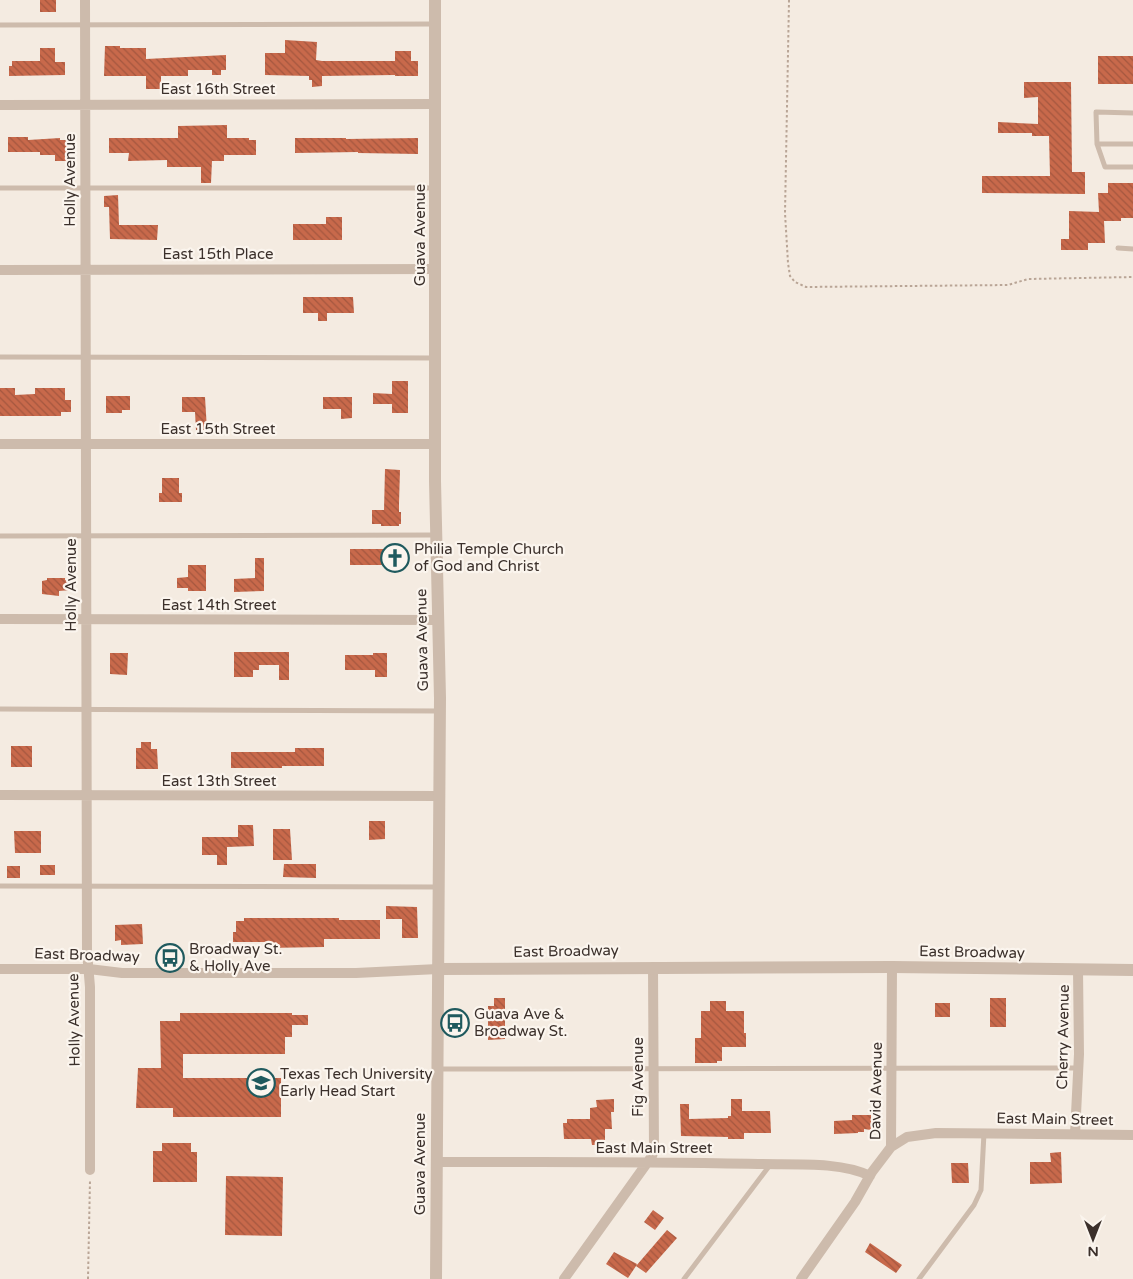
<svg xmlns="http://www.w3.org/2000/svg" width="1133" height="1279" viewBox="0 0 1133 1279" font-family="'Varela Round',sans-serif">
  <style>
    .building { fill: url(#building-back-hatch) }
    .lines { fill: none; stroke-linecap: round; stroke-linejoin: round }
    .path { stroke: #b9a596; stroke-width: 2; stroke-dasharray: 2.5 2.5; stroke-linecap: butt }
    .service { stroke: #cdbbac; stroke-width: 5 }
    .minor { stroke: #cdbbac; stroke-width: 10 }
    .tertiary { stroke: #cdbbac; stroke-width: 12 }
    .labels { text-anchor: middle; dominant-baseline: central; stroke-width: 4.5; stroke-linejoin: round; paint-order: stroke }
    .street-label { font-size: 15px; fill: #3b302b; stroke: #fbf5ee }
    .poi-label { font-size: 15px; fill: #3b302b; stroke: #fbf5ee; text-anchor: start }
  </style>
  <defs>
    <pattern id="building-back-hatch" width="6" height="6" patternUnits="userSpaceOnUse" patternTransform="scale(1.25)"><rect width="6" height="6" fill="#c8694b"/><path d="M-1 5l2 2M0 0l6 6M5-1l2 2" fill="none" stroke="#a4573f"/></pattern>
  </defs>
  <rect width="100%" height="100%" fill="#f4ebe1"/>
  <path class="building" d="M40,0h16v12h-16z
    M285,40l32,2 -1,18 6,1h73v-10h16v10h7v15h-23v-1l-73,1v10l-10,1v-7h-3v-4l-44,-1v-22h20z
    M105,46h15v2h26v11l80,-4v15h-5v5h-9v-5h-24v6h-27v13h-15v-13h-42z
    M40,48h15v14h10v13l-56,1v-10h3v-5h28z
    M1098,56h35v28h-35z
    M1024,82h47l1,90h13v22l-103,-1v-17h68l-1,-40h-17v-3h-34v-11l40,2v-27l-14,1z
    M227,125v13h22v2h7v15h-32v6h-12l-1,22h-10v-16h-34v-7l-39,1 1,-8h-20v-15h69v-12z
    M8,137h20v3l32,-2v2h7l-1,21h-11v-6h-15v-3h-32z
    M295,138h51v1l72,-1v16l-60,-1v-1l-63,1z
    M1108,183h25v35h-12v3h-17l1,22h-17v7h-27v-11h8v-28l30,1 -1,-19h10z
    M118,195l1,30h39l-1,15 -47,-1 -1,-32h-5v-11z
    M326,217h16v23h-49v-16h33z
    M303,297h50l1,16h-27v8h-9v-8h-15z
    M392,381h16v32h-16v-9h-19v-11l19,1z
    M0,388h15v7l20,-1v-6h30v12h6v12h-10v4h-61z
    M106,396h24v14h-8v3h-16z
    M182,397h23l2,33h-11l-1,-18h-13z
    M323,397h29v21l-11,1v-10h-18z
    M385,469l15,1 -1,34v8h2v12h-2v2h-18v-2h-9v-14h12z
    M162,478h17v15h3v9h-23v-9h3z
    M350,549h57v16h-57z
    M255,558h9v33l-30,1v-13l21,-1z
    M188,565h18v26h-18v-3h-11v-10l11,-1z
    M47,578h18v2h6v10l-12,1v5l-17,-2v-13l5,-1z
    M234,652h55v28h-10v-15h-20v5h-6v7h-19z
    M110,653h18l-1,22 -17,-1z
    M373,653h14v24h-12v-7h-30v-15h28z
    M141,742h10v7h6l1,20h-22v-21h5z
    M11,746h21v21h-21z
    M295,748h29v18h-42v2h-51v-16h64z
    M369,821h16v18l-16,1z
    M238,825h15l1,21 -27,1v18h-10v-10h-15v-18h36z
    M273,829h17l2,31h-19z
    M14,831h27v22h-26z
    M284,864h32v14l-33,-1z
    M40,865h15v10h-15z
    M7,866h13v12h-13z
    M386,906l31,1 1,31h-16v-19h-16z
    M244,918h95v2h41v19h-56v8l-58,1v-6h-33v-10h3v-11h8z
    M142,924l1,20 -22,1v-5l-6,1v-16z
    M494,998h11v41l-17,1v-34h6z
    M990,998h16v29h-16z
    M710,1001h16v10h18v22h2v14h-24v14h-5v2h-22v-25h6v-27h9z
    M935,1003h15v14h-15z
    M180,1013h112v2h16v10h-16v12h-7v17h-102v24h98v39h-108v-9h-37l2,-40h23l-1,-47h20z
    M614,1099v13h-3l1,17h-7v16h-13l-1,-6h-27l-1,-16h4v-4h23v-11l7,-1 -1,-7z
    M731,1099h11v12h28l1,22h-27v6h-16v-2l-47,-1 -1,-32h9v15l39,-1v-2h3z
    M852,1115h19v15l-7,-1v3h-6v1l-24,1v-13l18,-1z
    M162,1143h29v9h6v30h-44v-31h9z
    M1061,1152l1,31 -32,1v-22h21l-1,-9z
    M951,1163h17l1,20h-17z
    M226,1176l57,1 -1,59 -57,-1z
    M653,1210l11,8 -9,12 -11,-8z
    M667,1230l10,8 -31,35 -10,-7 -8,12 -22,-14 8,-12 23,12 -1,2z
    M870,1243l32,22 -6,8 -31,-21z"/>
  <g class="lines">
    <path class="path" d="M789,0l-4,213 3,50 2,13 5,6 11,5 202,-2 20,-6 105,-2
      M88,1279l2,-99"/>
    <path class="service" d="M0,25l435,-1
      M1133,113l-37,-1 1,32 8,23h28
      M1097,144h36
      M0,188h434
      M1118,248l15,1
      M0,357l435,1
      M0,536l436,-1
      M0,709l439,2
      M0,886l438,1
      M439,1069l639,-1
      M684,1279l86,-114
      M919,1279l55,-74 7,-15 3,-57"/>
    <path class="minor" d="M85,0l2,952 3,35v183
      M0,105l436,-1
      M0,270l436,-1
      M0,444h435
      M0,619l438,1
      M0,795l439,1
      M0,969h89l33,4h234l82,-4
      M1075,1134l4,-80 -1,-84
      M891,1147l16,-10 29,-4 197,2
      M436,1162c107,0 214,-1 322,2 32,1 83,-3 112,12
      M564,1279l88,-123 2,-5 -1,-184
      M801,1279l54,-77 17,-30 19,-25 1,-180"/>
    <path class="tertiary" d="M435,0v481l5,217 -4,581
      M438,969l454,-2 241,3"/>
  </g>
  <defs>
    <symbol id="church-ring" viewBox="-11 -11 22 22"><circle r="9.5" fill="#fbf5ee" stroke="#1f5a5e" stroke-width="1.5"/><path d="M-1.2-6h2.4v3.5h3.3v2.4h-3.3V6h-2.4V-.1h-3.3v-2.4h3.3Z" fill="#1f5a5e"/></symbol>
    <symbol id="bus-ring" viewBox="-11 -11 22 22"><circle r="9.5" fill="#fbf5ee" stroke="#1f5a5e" stroke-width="1.5"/><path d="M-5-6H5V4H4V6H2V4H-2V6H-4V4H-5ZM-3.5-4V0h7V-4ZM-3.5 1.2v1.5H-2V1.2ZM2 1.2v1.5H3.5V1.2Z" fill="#1f5a5e"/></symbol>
    <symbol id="school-ring" viewBox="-11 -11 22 22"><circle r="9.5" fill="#fbf5ee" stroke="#1f5a5e" stroke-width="1.5"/><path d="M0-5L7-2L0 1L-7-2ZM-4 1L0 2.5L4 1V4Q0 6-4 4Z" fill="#1f5a5e"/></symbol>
  </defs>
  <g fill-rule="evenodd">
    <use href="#church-ring" x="379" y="542" width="32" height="32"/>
    <use href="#bus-ring" x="154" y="942" width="32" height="32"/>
    <use href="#bus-ring" x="439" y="1007" width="32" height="32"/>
    <use href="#school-ring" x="245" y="1067" width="32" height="32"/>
  </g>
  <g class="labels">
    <g class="street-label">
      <text x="218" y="89">East 16th Street</text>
      <text transform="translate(70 180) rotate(-90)">Holly Avenue</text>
      <text transform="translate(420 235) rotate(-90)">Guava Avenue</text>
      <text x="218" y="254">East 15th Place</text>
      <text x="218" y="429">East 15th Street</text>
      <text transform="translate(71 585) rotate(-90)">Holly Avenue</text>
      <text x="219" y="605">East 14th Street</text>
      <text transform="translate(422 640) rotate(-91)">Guava Avenue</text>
      <text x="219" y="781">East 13th Street</text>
      <text transform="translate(566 951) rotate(-1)">East Broadway</text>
      <text transform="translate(972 952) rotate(1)">East Broadway</text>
      <text transform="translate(87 955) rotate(2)">East Broadway</text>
      <text transform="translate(74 1020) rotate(-91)">Holly Avenue</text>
      <text transform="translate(1063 1037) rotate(-89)">Cherry Avenue</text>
      <text transform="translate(638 1077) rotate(-90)">Fig Avenue</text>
      <text transform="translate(876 1091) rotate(-89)">David Avenue</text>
      <text transform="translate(1055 1119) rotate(1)">East Main Street</text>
      <text x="654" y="1148">East Main Street</text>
      <text transform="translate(420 1164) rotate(-90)">Guava Avenue</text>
    </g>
    <g class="poi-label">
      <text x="414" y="549">Philia Temple Church<tspan x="414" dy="17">of God and Christ</tspan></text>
      <text x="189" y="949">Broadway St.<tspan x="189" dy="17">&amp; Holly Ave</tspan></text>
      <text x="474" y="1014">Guava Ave &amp;<tspan x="474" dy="17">Broadway St.</tspan></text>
      <text x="280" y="1074">Texas Tech University<tspan x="280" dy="17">Early Head Start</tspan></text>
    </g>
  </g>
  <g transform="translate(1093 1239) rotate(180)" stroke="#fbf5ee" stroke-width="4" paint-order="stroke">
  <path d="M0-4L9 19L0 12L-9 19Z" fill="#3b302b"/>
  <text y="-8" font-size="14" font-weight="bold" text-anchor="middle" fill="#3b302b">N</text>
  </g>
</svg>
